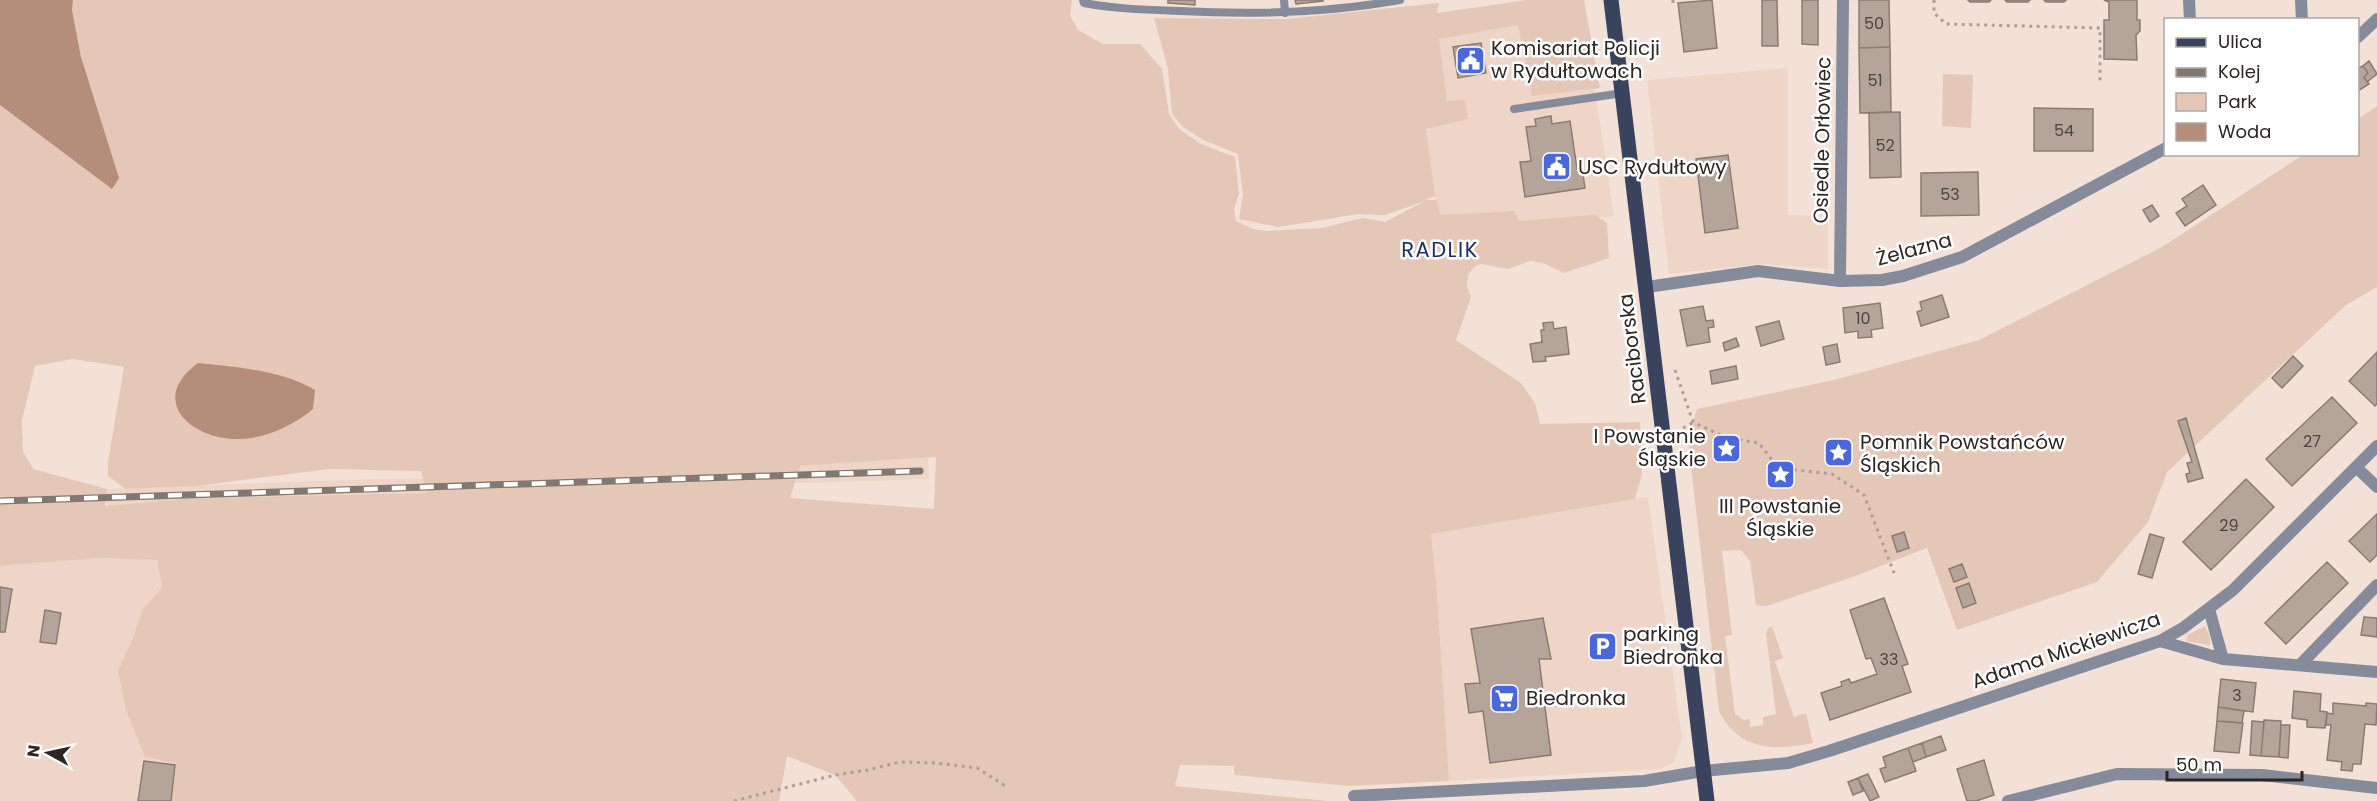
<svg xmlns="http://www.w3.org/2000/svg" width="2377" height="801" viewBox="0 0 2377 801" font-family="Poppins,sans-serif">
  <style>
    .built { fill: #efd5c7 }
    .green { fill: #e5c7b7; fill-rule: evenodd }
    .water { fill: #b48e79 }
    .building { fill: #b5a49a; stroke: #8c7b73; stroke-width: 1.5 }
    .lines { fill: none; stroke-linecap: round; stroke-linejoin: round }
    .path { stroke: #ae9f98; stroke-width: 3; stroke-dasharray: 3 4.5; stroke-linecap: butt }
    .service { stroke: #858b9b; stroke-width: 8 }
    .minor { stroke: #858b9b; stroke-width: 12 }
    .primary { stroke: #39435e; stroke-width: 15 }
    .rail-casing { stroke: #837771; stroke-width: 7 }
    .rail { stroke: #fff; stroke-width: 4.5; stroke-dasharray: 14; stroke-linecap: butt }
    .labels { text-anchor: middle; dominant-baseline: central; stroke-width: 5; stroke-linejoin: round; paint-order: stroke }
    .number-label { font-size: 16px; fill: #4e4540 }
    .poi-label { font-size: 20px; fill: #2c2522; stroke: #fff; text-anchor: start }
    .street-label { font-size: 20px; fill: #2c2522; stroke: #fff }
    .neighbourhood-label { font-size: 21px; letter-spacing: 1.5px; fill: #1e2d65; stroke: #fff }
  </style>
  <rect width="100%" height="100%" fill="#f3e1d7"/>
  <path class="built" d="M1523,21l71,62 20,133 -91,9 -83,-6 -3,-8 -14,-84 38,-23 -20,-5 -6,-64z
    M1788,68v147l27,1 13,5v48l-66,-5 -93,10 -22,-194z
    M928,458l1,21 -324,10 -411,9 -87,8v-17l205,-8 311,-8 176,-7z
    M1648,497l34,241 -8,24 -13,7 -212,12 -12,-190 -6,-57z
    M98,558l59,2 5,26 -19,23 -11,31 -14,30 58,93 -9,38h-167v-235z"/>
  <path class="green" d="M73,0h999l-2,16 8,14 25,14h37l22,25 7,45 10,15 22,15 34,13 4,37 -5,15 2,12 17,8 14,2 55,-3 41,-10 22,4 40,-21 -40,14 -27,-1 -80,13 -39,-8 4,-24 -5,-41 -35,-14 -20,-13 -11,-13 -4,-45 -14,-51 133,1 152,-16 -2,10 90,-13h57l16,88 -68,8 -14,-71 -79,14 8,62 18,-1 3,19 -42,10 9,67 -10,4h12l3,15 74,-4 5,10 76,-6 12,8 2,35 -45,15 -21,-10 -13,-2 -22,8 -27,-5 -6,2 -7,9 -1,11 4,11 -15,43 65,43 14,20 5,21 100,-2 2,52 -7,25 -204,35 6,57 12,190 -99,5 -116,-11v-9l-54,-1 -5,21 153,15h-471l-22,-26 -48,-19 -8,45h-612l9,-38 -31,-6 -19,-47 -8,-40 14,-30 11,-31 19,-22 -5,-27 -59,-2 -98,8v-461l113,84 -32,-132 -9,-47zM73,359l51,8 -16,95v14l17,13 71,-3 133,-17 92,2 6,22 -233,5 -89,8 2,-17 -74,-20 -10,-18 -1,-31 13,-54zM936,457l-2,52 -144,-11 10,-32z
    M1943,74l30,1 -2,53 -29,-2z
    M2377,106v181l-31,18 -179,167 -19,50 -51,60 -140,48 -30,-82 -69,27 -91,31 -11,-1 -6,-44 -9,-11 -19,1 10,84 -7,1 10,78 9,6 6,-1v8l13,-2v-8l13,-3 -10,-80 2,-6 4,-2 11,32 -8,3 19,56 12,-4 7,30c-39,8 -74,8 -94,-32l-31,-271 9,-31 137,-29 145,-40 183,-93 141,-92 55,-1v-35z
    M2205,626l5,11v8l-24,-4 2,-6z"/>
  <path class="water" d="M0,0h73l-1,10 9,47 38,121 -7,11 -112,-84z
    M198,363c38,4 83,7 117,27l-2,19c-19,16 -46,29 -72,30 -48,2 -95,-38 -43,-76z"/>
  <path class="building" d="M1168,0h27v5l-27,-2z
    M1295,0h28v1l-27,3z
    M1712,0l5,48 -33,4 -6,-49z
    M1762,0h15l1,46h-16z
    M1802,0h16v45l-16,-1z
    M1859,0h30l1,47 -31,1z
    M1968,0h23l-2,2h-19z
    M2005,0h25l-2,2h-21z
    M2044,0h22l-2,2h-18z
    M2104,0h33v20h3v11l-4,4 1,25 -33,-1v-39h5v-18z
    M1481,43l5,30 -28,5 -5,-31z
    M1890,47l1,65 -31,1 -1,-65z
    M2369,61l8,13 -10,8 -3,-5 4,-4 -5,-7z
    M2363,66l5,7 -4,4 5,7 -11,7v-23z
    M2034,108l59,1v42h-59z
    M1900,112l1,65 -31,1 -1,-65z
    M1551,116l1,8 18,-3 7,48 5,-1 3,20 -60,9 -5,-35 11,-1 -5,-34 10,-1 -1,-7z
    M1728,155l10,73 -33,5 -9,-74z
    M1978,172l1,43 -58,1v-43z
    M2203,185l13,20 -31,21 -9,-13 11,-7 -5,-7z
    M2152,205l7,11 -9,6 -7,-12z
    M1942,295l7,22 -28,9 -4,-14 5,-2 -2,-8z
    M1880,303l3,25 -12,2 1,7 -14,1v-7l-13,2 -2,-25z
    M1703,306l3,15 7,-1 1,7 -6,1 2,14 -23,4 -7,-36z
    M1779,321l5,18 -23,7 -5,-19z
    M1553,322l1,7 12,-2 3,27 -24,3 1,4 -13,1 -3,-18 12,-2 -1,-12h3l-1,-7z
    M1736,338l3,8 -14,5 -2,-8z
    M1837,344l3,18 -14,3 -3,-18z
    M2377,352v52l-2,2 -26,-25z
    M2293,356l10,10 -21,22 -10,-10z
    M1736,366l2,13 -26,5 -2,-13z
    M2332,397l25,26 -65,63 -26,-27z
    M2186,418l17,60 -15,4 -2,-8 4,-1 -3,-10 5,-1 -14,-41z
    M2246,479l28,28 -63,63 -28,-28z
    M2377,514v41l-7,7 -21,-21z
    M1904,532l5,16 -12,4 -5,-16z
    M2150,534l14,4 -12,40 -14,-4z
    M2327,562l21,21 -62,61 -21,-21z
    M1962,564l5,13 -13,5 -5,-13z
    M1969,583l7,20 -13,5 -7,-20z
    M0,587l12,2 -7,43h-5z
    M1884,598l24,66 -6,2 9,26 -81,28 -9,-27 21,-7 -1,-4 8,-3 2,4 26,-9 -6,-16 -5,1 -16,-49z
    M45,610l16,3 -5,31 -16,-2z
    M2364,617l13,1v19l-16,-2z
    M1543,618l8,41h-12l12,96 -61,8 -7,-52 -14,2 -4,-29 15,-1 -9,-54z
    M2221,679l35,4 -3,29 -35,-5z
    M2294,691l27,3 -1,17 7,1 -2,16 -18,-1v-7l-15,-2z
    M2333,703l33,3v-3l11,1 -1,21 -11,-1 -4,40h-8l-1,7 -11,-1 1,-8 -15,-2 4,-35h-5l1,-12 6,1z
    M2218,707l26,4 -2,12 -25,-2z
    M2264,720l17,1 -2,36 -18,-1z
    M2217,721l26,2 -4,30 -25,-2z
    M2252,721l12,1 -3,34 -11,-1z
    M2281,725h9l-2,33 -9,-1z
    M1941,736l5,14 -20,7 -4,-14z
    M1922,743l4,14 -13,5 -5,-14z
    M1908,748l8,23 -31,11 -5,-13 6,-2 -3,-10z
    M1984,760l10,35 -18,6h-9l-10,-32z
    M144,761l31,4 -4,36h-33z
    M1868,774l11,23 -9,4 -12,-23z
    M1858,778l5,13 -10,4 -5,-13z"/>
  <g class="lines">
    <path class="path" d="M1934,0v13l12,11 154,4v54
      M1673,3v-3
      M1675,370l18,52 34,16 32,5 19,25 54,6 32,21 30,78
      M1683,428l9,-5
      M734,801l101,-26 33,-5 32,-8 36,1 41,5 30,19"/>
    <path class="service" d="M1083,0l1,3c32,6 64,7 96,8 74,4 147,2 220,-11
      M1284,0l1,13
      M1514,109l109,-16"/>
    <path class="minor" d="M2189,0l1,20
      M2301,0l1,20
      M2358,37l19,-18
      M1840,281l3,-281
      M1647,287l111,-16 82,10 42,-1 21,-4 59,-19 204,-109
      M2356,467l21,20
      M2209,609l14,50
      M2160,641l63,18 154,13
      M2300,665l77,-80
      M1354,796l290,-15 59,-10 85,-8 41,-12 331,-110 23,-13 50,-38 144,-144
      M2008,801l109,-27 145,1 115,13"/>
    <path class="primary" d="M1611,0l96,801"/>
    <defs>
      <path id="rail" d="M0,501l920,-30"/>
    </defs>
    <use href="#rail" class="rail-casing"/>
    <use href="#rail" class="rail"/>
  </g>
  <defs>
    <symbol id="civic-square" viewBox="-11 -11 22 22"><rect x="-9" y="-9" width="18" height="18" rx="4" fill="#4a68dc" stroke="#fff"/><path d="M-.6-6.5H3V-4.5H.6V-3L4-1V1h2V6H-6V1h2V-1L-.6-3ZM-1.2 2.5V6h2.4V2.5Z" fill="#fff"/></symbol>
    <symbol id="sight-square" viewBox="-11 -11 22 22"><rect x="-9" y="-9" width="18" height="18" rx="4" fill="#4a68dc" stroke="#fff"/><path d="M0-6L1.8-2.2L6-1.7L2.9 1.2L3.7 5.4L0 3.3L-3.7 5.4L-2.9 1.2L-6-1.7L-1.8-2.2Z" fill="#fff"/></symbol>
    <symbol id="parking-square" viewBox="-11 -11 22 22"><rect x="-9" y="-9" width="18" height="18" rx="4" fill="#4a68dc" stroke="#fff"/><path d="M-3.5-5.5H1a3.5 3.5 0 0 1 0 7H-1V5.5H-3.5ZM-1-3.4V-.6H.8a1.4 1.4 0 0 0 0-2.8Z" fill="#fff"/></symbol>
    <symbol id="supermarket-square" viewBox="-11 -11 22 22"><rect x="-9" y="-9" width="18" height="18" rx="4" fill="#4a68dc" stroke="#fff"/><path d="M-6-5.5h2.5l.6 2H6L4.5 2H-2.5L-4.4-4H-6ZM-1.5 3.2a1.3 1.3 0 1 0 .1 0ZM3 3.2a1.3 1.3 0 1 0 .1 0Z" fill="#fff"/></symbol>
  </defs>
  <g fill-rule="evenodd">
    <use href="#civic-square" x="1454" y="44" width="33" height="33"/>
    <use href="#civic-square" x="1540" y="150" width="33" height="33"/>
    <use href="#sight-square" x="1710" y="432" width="33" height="33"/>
    <use href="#sight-square" x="1822" y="436" width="33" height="33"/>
    <use href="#sight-square" x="1764" y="458" width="33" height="33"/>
    <use href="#parking-square" x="1586" y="630" width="33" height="33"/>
    <use href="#supermarket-square" x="1488" y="682" width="33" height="33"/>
  </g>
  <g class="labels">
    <g class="number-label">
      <text x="1874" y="23">50</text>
      <text x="1875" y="80">51</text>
      <text x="2064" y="130">54</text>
      <text x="1885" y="145">52</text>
      <text x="1950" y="194">53</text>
      <text x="1863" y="318">10</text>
      <text x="2312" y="441">27</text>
      <text x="2229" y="525">29</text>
      <text x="1889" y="659">33</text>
      <text x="2237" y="695">3</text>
    </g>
    <g class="poi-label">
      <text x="1491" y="48">Komisariat Policji<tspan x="1491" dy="23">w Rydułtowach</tspan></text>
      <text x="1578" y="167">USC Rydułtowy</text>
      <text x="1706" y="436" text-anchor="end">I Powstanie<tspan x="1706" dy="23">Śląskie</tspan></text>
      <text x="1860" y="442">Pomnik Powstańców<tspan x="1860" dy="23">Śląskich</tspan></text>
      <text x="1780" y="506" text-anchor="middle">III Powstanie<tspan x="1780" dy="23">Śląskie</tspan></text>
      <text x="1623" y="634">parking<tspan x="1623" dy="23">Biedronka</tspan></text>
      <text x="1526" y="698">Biedronka</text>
    </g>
    <g class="street-label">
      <text transform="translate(1822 140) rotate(-89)">Osiedle Orłowiec</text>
      <text transform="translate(1914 249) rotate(-15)">Żelazna</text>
      <text transform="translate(1632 349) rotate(-97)">Raciborska</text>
      <text transform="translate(2066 650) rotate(-19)">Adama Mickiewicza</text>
    </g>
    <g class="neighbourhood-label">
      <text x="1440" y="249">RADLIK</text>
    </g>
  </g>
  <rect x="2164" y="18" width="195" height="138" fill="#ffffff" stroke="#aba8a7" stroke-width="1.5"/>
  <rect x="2176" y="38" width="30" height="9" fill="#39435e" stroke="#aba8a7" stroke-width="1.5"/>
  <text x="2218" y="48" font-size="18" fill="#2c2522">Ulica</text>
  <rect x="2176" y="68" width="30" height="9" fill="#837771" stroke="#aba8a7" stroke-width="1.5"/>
  <text x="2218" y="78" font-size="18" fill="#2c2522">Kolej</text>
  <rect x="2176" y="93" width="30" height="18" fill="#e5c7b7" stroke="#aba8a7" stroke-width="1.5"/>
  <text x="2218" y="108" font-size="18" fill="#2c2522">Park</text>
  <rect x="2176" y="123" width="30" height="18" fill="#b48e79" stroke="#aba8a7" stroke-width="1.5"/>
  <text x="2218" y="138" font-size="18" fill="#2c2522">Woda</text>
  <g transform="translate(48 753) rotate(278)" stroke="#ffffff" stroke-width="4.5" paint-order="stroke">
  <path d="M0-4.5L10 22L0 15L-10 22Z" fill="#2c2522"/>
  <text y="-9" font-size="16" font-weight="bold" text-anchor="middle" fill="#2c2522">N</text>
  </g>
  <path d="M2167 771v9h135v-9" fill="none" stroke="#2c2522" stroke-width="3"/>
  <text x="2176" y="771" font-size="18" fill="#2c2522" stroke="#ffffff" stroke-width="4.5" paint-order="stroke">50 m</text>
</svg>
